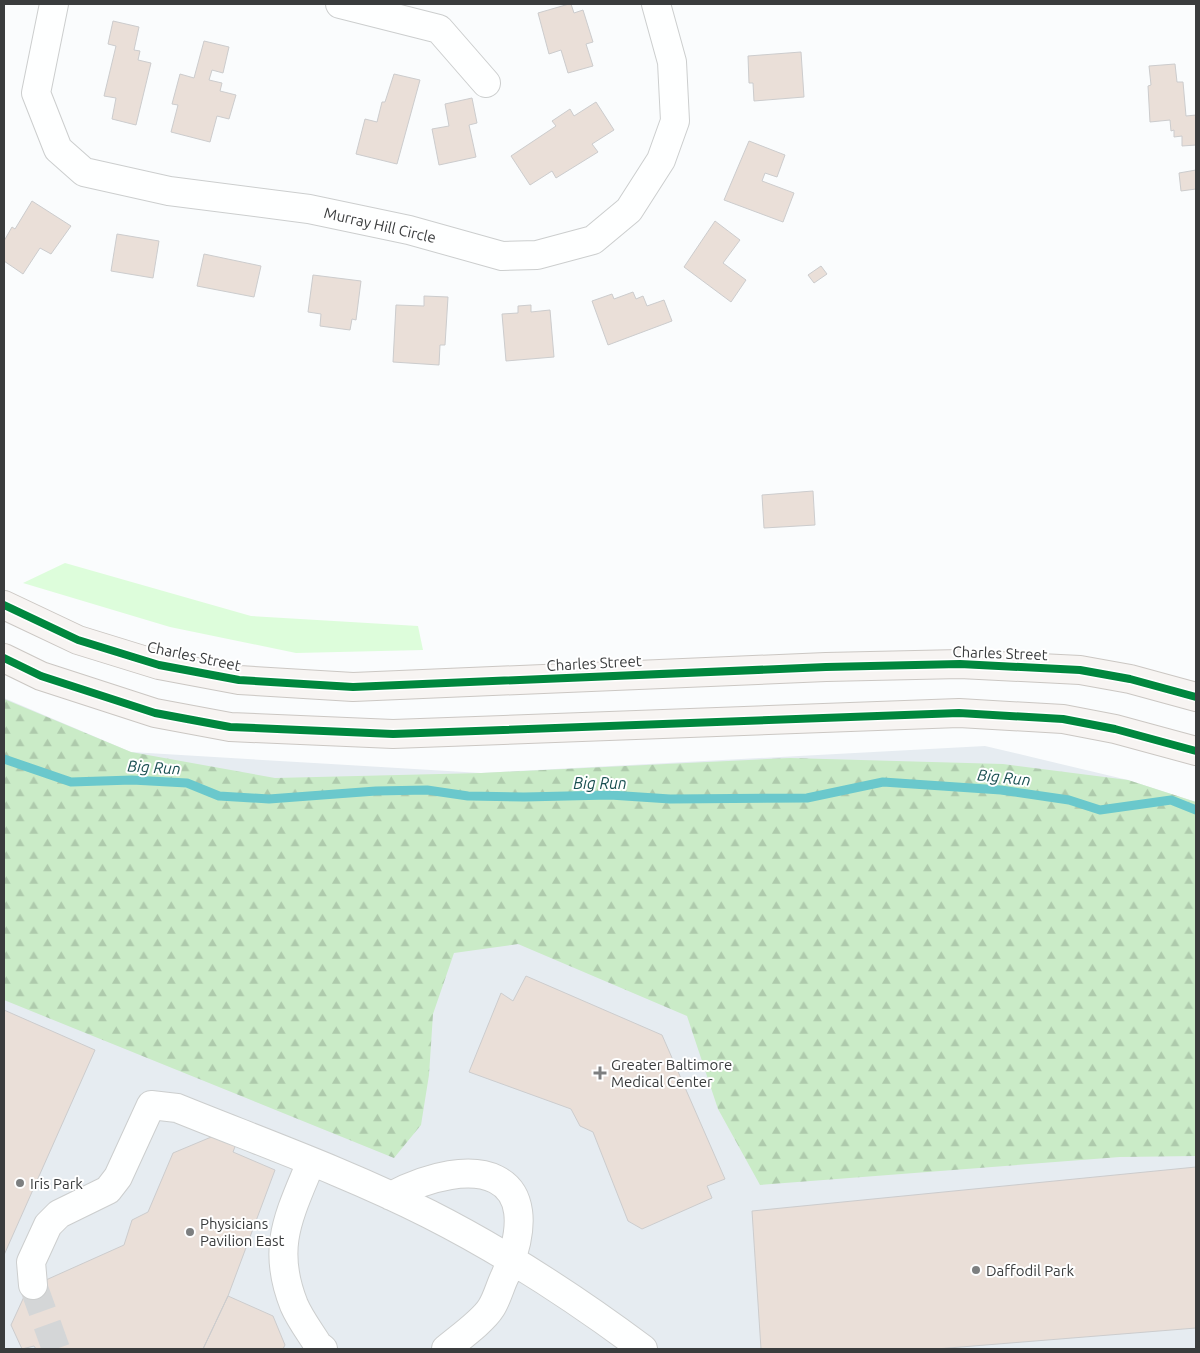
<svg xmlns="http://www.w3.org/2000/svg" width="1200" height="1353" viewBox="0 0 1200 1353" font-family="Ubuntu,sans-serif">
  <style>
    .built { fill: #e6ecf1 }
    .green { fill: #ddfddb }
    .forest { fill: url(#forest-firs) }
    .lines { fill: none; stroke-linecap: round; stroke-linejoin: round }
    .stream { stroke: #6ac8cc; stroke-width: 9 }
    .building { fill: #eadfd8; stroke: #cccccd }
    .minor-tunnel { stroke: #d4d6d7; stroke-width: 28; stroke-dasharray: 28 14; stroke-linecap: butt }
    .minor-casing { stroke: #cccece; stroke-width: 30 }
    .major-casing { stroke: #cbc7c3; stroke-width: 30 }
    .minor { stroke: #feffff; stroke-width: 28 }
    .major { stroke: #f7f4f2; stroke-width: 28 }
    .cycleway-casing { stroke: #fff; stroke-width: 11 }
    .cycleway { stroke: #00873e; stroke-width: 8 }
    .poi-dot { fill: #7d7f80; stroke: #fff; stroke-width: 2 }
    .labels { text-anchor: middle; dominant-baseline: central; stroke-width: 4; stroke-linejoin: round; paint-order: stroke }
    .street-label { font-size: 15px; fill: #3a3c3d; stroke: #fff }
    .poi-label { font-size: 15px; fill: #3a3c3d; stroke: #fff; text-anchor: start }
    .water-label { font-size: 16px; font-style: italic; fill: #1a5052; stroke: #fff }
  </style>
  <defs>
    <pattern id="forest-firs" width="22" height="20" patternUnits="userSpaceOnUse" patternTransform="scale(1.25)"><rect width="22" height="20" fill="#caebc7"/><path d="M5 1l3.5 6h-7zM16 11l3.5 6h-7z" fill="#aecaac"/></pattern>
  </defs>
  <rect width="100%" height="100%" fill="#fafcfd"/>
  <path class="built" d="M4,698l127,54 350,21 504,-27 143,34 68,22v547h-1192z"/>
  <path class="green" d="M65,563l186,53 167,10 5,24 -127,3 -126,-26 -147,-44z"/>
  <path class="forest" d="M4,699l127,53 144,26 206,-5 309,-15 213,6 125,16 68,22v354l-76,1 -360,28 -42,-76 -31,-93 -169,-72 -64,9 -21,61 -4,61 -8,50 -27,33 -390,-158z"/>
  <g class="lines">
    <path class="stream" d="M4,759l67,23 61,-2 55,3 32,13 50,3 107,-8 51,-1 41,6 56,1 86,-2 60,4 137,-1 76,-16 118,8 68,10 31,10 71,-10 25,10"/>
  </g>
  <path class="building" d="M569,4h2l3,9 9,-3 10,32 -7,2 7,22 -25,7 -7,-23 -12,4 -11,-41z
    M113,21l26,6 -5,23 6,1 -2,9 13,3 -15,62 -24,-6 4,-21 -12,-2 12,-50 -8,-2z
    M204,41l25,6 -6,26 -11,-3 -3,10 13,3 -2,8 16,4 -7,24 -12,-3 -7,26 -39,-10 7,-27 -6,-1 8,-30 14,4z
    M801,52l3,45 -50,4 -1,-18h-4l-1,-27z
    M1175,64l2,18h6l3,34 10,-1v30l-14,1v-10l-8,1v-7l-3,1 -1,-11 -20,2 -2,-36 3,-1 -2,-19z
    M394,74l26,6 -23,84 -41,-10 9,-35 12,3 5,-20h3z
    M472,98l5,25 -8,2 7,32 -37,8 -7,-36 17,-3 -4,-22z
    M596,102l18,28 -22,14 6,8 -42,26 -4,-7 -22,14 -19,-29 45,-30 -4,-5 18,-12 4,7z
    M749,141l36,14 -8,22 -12,-4 -3,8 32,12 -11,29 -59,-22z
    M1196,170v19l-15,2 -2,-18z
    M32,201l39,25 -20,28 -11,-6 -17,26 -19,-13v-20l8,-14 3,2z
    M715,221l25,19 -17,23 23,17 -15,22 -47,-35z
    M117,234l42,7 -6,37 -42,-7z
    M204,254l57,12 -7,31 -57,-11z
    M821,266l6,8 -13,9 -6,-8z
    M313,275l48,6 -5,39 -4,-1 -2,11 -30,-4 1,-12 -13,-2z
    M633,292l3,7 7,-3 4,10 17,-6 8,21 -64,24 -16,-44 20,-7 2,5z
    M424,296l24,1 -3,48h-5l-1,20 -46,-3 3,-57 28,1z
    M531,305v7l19,-2 4,47 -48,4 -4,-47 16,-1v-7z
    M813,491l2,34 -51,3 -2,-33z
    M526,976l136,59 63,144 -18,7 5,12 -70,31 -14,-8 -35,-89 -13,-6 -9,-17 -102,-37 32,-79 12,8z
    M4,1010l91,40 -91,205z
    M216,1135l20,9 -3,8 42,18 -47,126 -25,53h-167l-2,-3 -12,3 -11,-24 17,-37 96,-43 8,-25 16,-8 25,-59z
    M1196,1167v161l-260,21h-175l-9,-138z
    M228,1296l45,20 12,29 -2,4h-80z"/>
  <g class="lines">
    <path class="minor-tunnel" d="M33,1285l23,64"/>
    <defs>
      <path id="minor" d="M54,4l-18,89 22,56 26,23 85,19 140,18 100,21 93,26 35,-1 56,-15 36,-30 32,-50 14,-39 -3,-59 -16,-58
        M340,4l99,25 47,54
        M311,1162c-22,54 -40,85 -17,143 6,14 16,27 24,40l5,4
        M391,1196c82,-43 160,-28 114,80 -5,10 -8,23 -14,32 -8,13 -32,30 -45,41
        M33,1285l-2,-23 17,-37 11,-11 49,-24 10,-13 33,-72 26,3c84,34 171,65 252,106 75,38 147,85 214,135"/>
      <path id="major" d="M4,605l74,35 81,25 80,15 114,7 473,-20 134,-3 120,6 50,9 66,18
        M4,658l37,18 114,37 75,14 163,7 566,-21 104,6 52,10 81,22"/>
    </defs>
    <use href="#minor" class="minor-casing"/>
    <use href="#major" class="major-casing"/>
    <use href="#minor" class="minor"/>
    <use href="#major" class="major"/>
    <defs>
      <path id="cycleway" d="M4,605l74,35 81,25 80,15 114,7 473,-20 134,-3 120,6 50,9 66,18
        M4,658l37,18 114,37 75,14 163,7 566,-21 104,6 52,10 81,22"/>
    </defs>
    <use href="#cycleway" class="cycleway-casing"/>
    <use href="#cycleway" class="cycleway"/>
  </g>
  <g class="poi-dot">
    <path d="M597.5 1065.5h5v5h5v5h-5v5h-5v-5h-5v-5h5z"/>
    <circle cx="20" cy="1183" r="5"/>
    <circle cx="190" cy="1232" r="5"/>
    <circle cx="976" cy="1270" r="5"/>
  </g>
  <g class="labels">
    <g class="street-label">
      <text transform="translate(380 225) rotate(13)">Murray Hill Circle</text>
      <text transform="translate(1000 653) rotate(2)">Charles Street</text>
      <text transform="translate(194 656) rotate(12)">Charles Street</text>
      <text transform="translate(594 663) rotate(-3)">Charles Street</text>
    </g>
    <g class="poi-label">
      <text x="611" y="1064">Greater Baltimore<tspan x="611" dy="17">Medical Center</tspan></text>
      <text x="30" y="1183">Iris Park</text>
      <text x="200" y="1223">Physicians<tspan x="200" dy="17">Pavilion East</tspan></text>
      <text x="986" y="1270">Daffodil Park</text>
    </g>
    <g class="water-label">
      <text transform="translate(154 767) rotate(3)">Big Run</text>
      <text transform="translate(1004 777) rotate(6)">Big Run</text>
      <text x="600" y="783">Big Run</text>
    </g>
  </g>
  <rect width="1200" height="1353" fill="none" stroke="#3a3c3d" stroke-width="10"/>
</svg>
